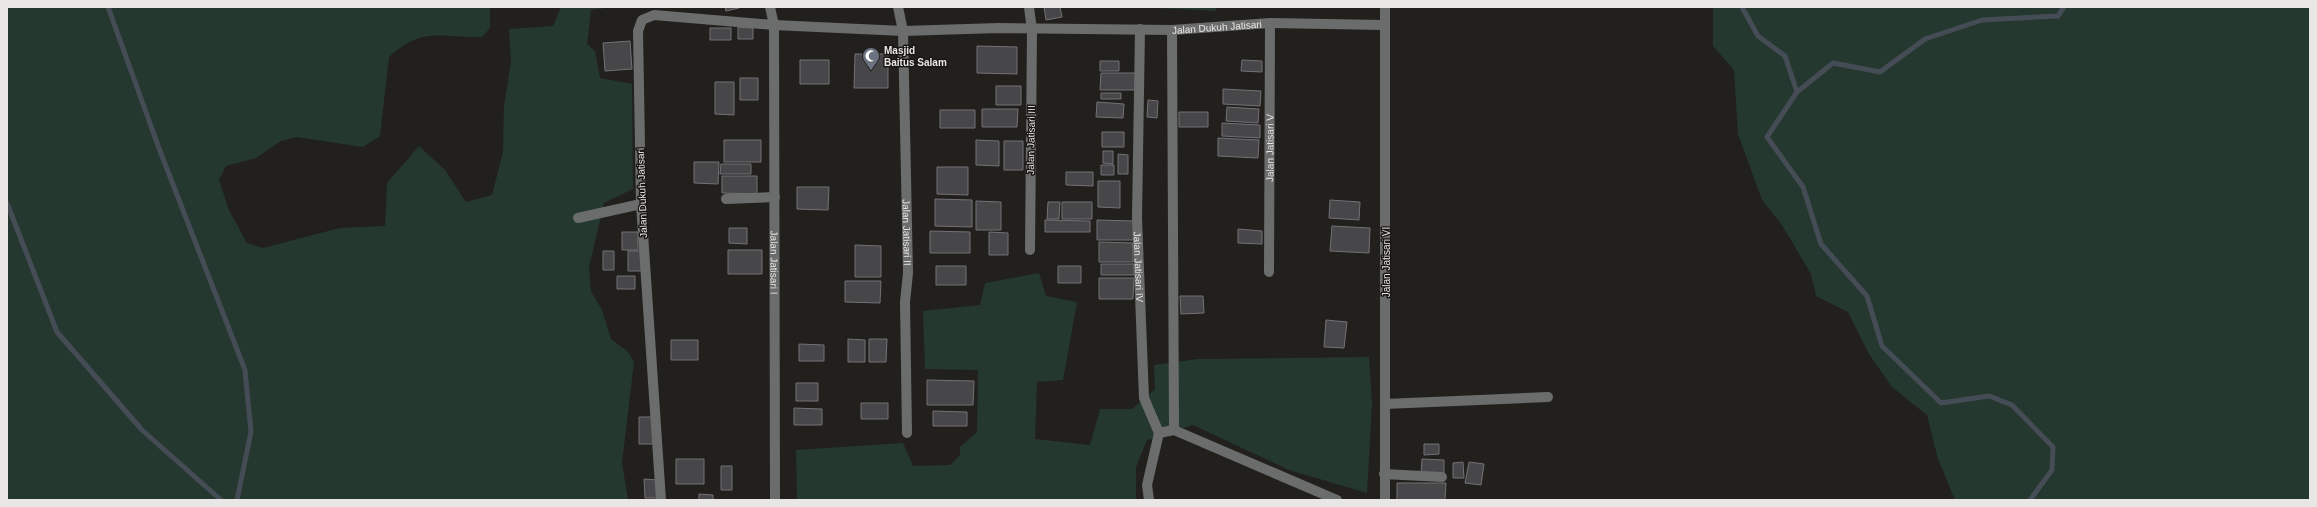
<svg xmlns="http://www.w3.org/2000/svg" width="2317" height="507" viewBox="0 0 2317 507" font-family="Arial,sans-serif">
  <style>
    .green { fill: #24382f }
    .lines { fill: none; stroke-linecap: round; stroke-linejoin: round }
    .stream { stroke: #464c56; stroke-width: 5 }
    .building { fill: #474649; stroke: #737175 }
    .minor { stroke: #6b6d6c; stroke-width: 10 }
    .labels { text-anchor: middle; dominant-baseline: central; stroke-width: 3; stroke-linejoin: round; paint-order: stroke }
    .street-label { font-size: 10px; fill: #e8e7e5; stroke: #191614 }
    .poi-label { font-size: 10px; font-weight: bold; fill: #e8e7e5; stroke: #191614; text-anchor: start }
  </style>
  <rect width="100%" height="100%" fill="#22201d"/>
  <path class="green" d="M7,7h483v21l-8,9c-41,1 -59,-11 -93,20l-9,79 -17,11 -66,-10 -16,4 -25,17 -30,8 -7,14 10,30 18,33 16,5 77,-20 45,-2 2,-43 32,-37 26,24 21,32 26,-7 11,-43 1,-46 7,-44 -2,-33 44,-3 8,-19h51l-21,3 -4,34 8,7 5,27 32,6 1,105 -29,14 -15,64 2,24 11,19 9,29 17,13 6,10 -12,101 6,37h-621z
    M1137,7h79v4z
    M1713,7h597v493h-355l-17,-41 -11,-44 -35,-28 -23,-33 -21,-42 -32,-16 -5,-22 -29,-49 -20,-25 -24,-66 -4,-64 -21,-24z
    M1039,273l7,23 31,6 -14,78 -26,2 -2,57 55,6 10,-36h32l23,-20 -1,-24 44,-6 171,-2 3,46 -5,90 -78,-23 -96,-45 -46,15 -11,27v33h-339l-1,-50 107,-7 10,23 37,-1 10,-10v-8l17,-15 1,-62 -53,-1 -2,-58 57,-6 5,-22z"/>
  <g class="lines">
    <path class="stream" d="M108,7l52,144 85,219 6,62 -14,68
      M1742,7l16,29 27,20 12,36 -30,45 36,50 18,57 46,52 15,50 59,57 48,-7 23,9 41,42 -1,23 -22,30
      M1797,92l36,-29 47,9 45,-33 57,-19 76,-4 6,-9
      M7,203l50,129 85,98 79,70"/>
  </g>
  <path class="building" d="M725,7h13l1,1 -13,3z
    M1044,7h16l2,10 -16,3z
    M738,27l15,1v11h-15z
    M710,28h21v12h-21z
    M630,41l2,28 -27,2 -2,-28z
    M977,46l40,1v27l-40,-1z
    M855,54h33v34h-34z
    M800,60h29v24h-29z
    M1242,60l20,1v11l-21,-1z
    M1100,61h19v10h-19z
    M1101,73h35v17h-36z
    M740,78h18v22h-18z
    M715,82h19v33l-19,-1z
    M996,86h25v19h-25z
    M1223,89l38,2 -1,15 -37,-2z
    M1101,93h20v6h-20z
    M1148,100l10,1 -1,17 -10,-1z
    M1097,102l27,2 -1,14 -27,-1z
    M1227,107l32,2 -1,14 -32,-2z
    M982,109h36l-1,18h-35z
    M940,110h35v18h-35z
    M1179,112h29v15h-29z
    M1222,123l38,2v13l-38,-2z
    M1102,132h22v15h-22z
    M1218,138l41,2 -1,18 -40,-2z
    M724,140h37v22h-37z
    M976,140l23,1v25l-23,-1z
    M1004,141h19v29h-19z
    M1103,151h10v13l-10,-1z
    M1118,154l10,1v19h-10z
    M694,162h25l-1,22 -24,-1z
    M721,164h30v10h-31z
    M1101,165h13v10h-13z
    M937,167h31v28l-31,-1z
    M1066,172h27v14l-27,-1z
    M722,176h35v18l-35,-1z
    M1098,181h22v27l-22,-1z
    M797,187h32l-1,23 -31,-1z
    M935,199l37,1v27l-37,-1z
    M1330,200l30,2 -1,18 -30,-2z
    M976,201l25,1v28h-25z
    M1048,202h12l-1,17h-12z
    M1062,202h30v17h-30z
    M1045,220l45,1v11h-45z
    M1097,220l38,1v19h-38z
    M1332,226l38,2 -1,25 -39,-2z
    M729,228h18v16l-18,-1z
    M1238,229l24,2v13l-24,-1z
    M930,231l40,1v21h-40z
    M622,232h16v18h-16z
    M989,232l19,1v22h-19z
    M1099,242l34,1v19h-34z
    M855,245l26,1v31h-26z
    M728,250h34v24h-34z
    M603,251h11v19h-11z
    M628,251h15v20h-15z
    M1101,264h33v11h-33z
    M936,266h30v19h-30z
    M1058,266h23v17h-23z
    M617,276h18v13h-18z
    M1099,278h35l-1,21h-34z
    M845,281h36l-1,22 -35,-1z
    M1180,296h23l1,17 -23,1z
    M1326,320l21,2 -3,26 -20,-1z
    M848,339l17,1v22h-17z
    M869,339h18l-1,23h-17z
    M671,340h27v20h-27z
    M799,344l25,1v16h-25z
    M927,380l47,1 -1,24h-46z
    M796,383h22v18h-22z
    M861,403h27v16h-27z
    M794,408l28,1v16h-28z
    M933,411l34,1v14h-34z
    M639,417h15v27h-15z
    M1424,444h15v10l-15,1z
    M676,459h28v25h-28z
    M1422,459l22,1v16l-23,-1z
    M1463,462l1,16h-11v-15z
    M1469,462l15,2 -3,21 -16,-2z
    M721,466h11v24h-11z
    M644,479l14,1v18h-13z
    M1397,483h49l-1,17h-48z
    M699,494l14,1v5h-14z"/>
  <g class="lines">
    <g class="minor">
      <path id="s1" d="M770,7l4,18 1,475"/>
      <path id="s2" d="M898,7l5,24 5,242 -3,29 2,131"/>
      <path d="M1029,7l3,23 -2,220"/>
      <path id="s3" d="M1140,29l-3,189 7,180 15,35 -12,52 2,15"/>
      <path d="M1172,30l2,400"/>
      <path d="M726,199l49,-2"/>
      <path d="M578,218l63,-14"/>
      <path id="s4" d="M1269,272l1,-249"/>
      <path d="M1385,404l163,-7"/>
      <path d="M1159,433l15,-3 163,70"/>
      <path d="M1384,474l58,3"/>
      <path id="s5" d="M661,500l-20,-296 -3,-173 4,-11 12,-5 120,10 129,6 96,-3 173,2 98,-7 114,2"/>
      <path d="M1385,500v-493"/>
    </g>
  </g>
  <defs>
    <symbol id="mosque-pin" viewBox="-11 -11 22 30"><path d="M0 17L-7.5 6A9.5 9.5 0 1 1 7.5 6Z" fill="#6b7280" stroke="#191614"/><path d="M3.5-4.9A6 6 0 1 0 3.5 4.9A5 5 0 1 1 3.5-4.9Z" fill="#fff"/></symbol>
  </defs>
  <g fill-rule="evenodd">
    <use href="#mosque-pin" x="861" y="46" width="20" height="27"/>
  </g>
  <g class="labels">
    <g class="street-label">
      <text stroke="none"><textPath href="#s5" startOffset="1058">Jalan Dukuh Jatisari</textPath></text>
      <text transform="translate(1031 140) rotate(-89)">Jalan Jatisari III</text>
      <text stroke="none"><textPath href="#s4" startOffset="124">Jalan Jatisari V</textPath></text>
      <text transform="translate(642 193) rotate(-92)">Jalan Dukuh Jatisari</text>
      <text stroke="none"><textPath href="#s2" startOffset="226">Jalan Jatisari II</textPath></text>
      <text transform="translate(1386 262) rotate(-90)">Jalan Jatisari VI</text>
      <text stroke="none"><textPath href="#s1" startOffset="256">Jalan Jatisari I</textPath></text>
      <text stroke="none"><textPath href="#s3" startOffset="238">Jalan Jatisari IV</textPath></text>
    </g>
    <g class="poi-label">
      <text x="884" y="50">Masjid<tspan x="884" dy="12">Baitus Salam</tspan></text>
    </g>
  </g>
  <rect width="2317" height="507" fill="none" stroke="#e8e7e5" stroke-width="16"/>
</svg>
